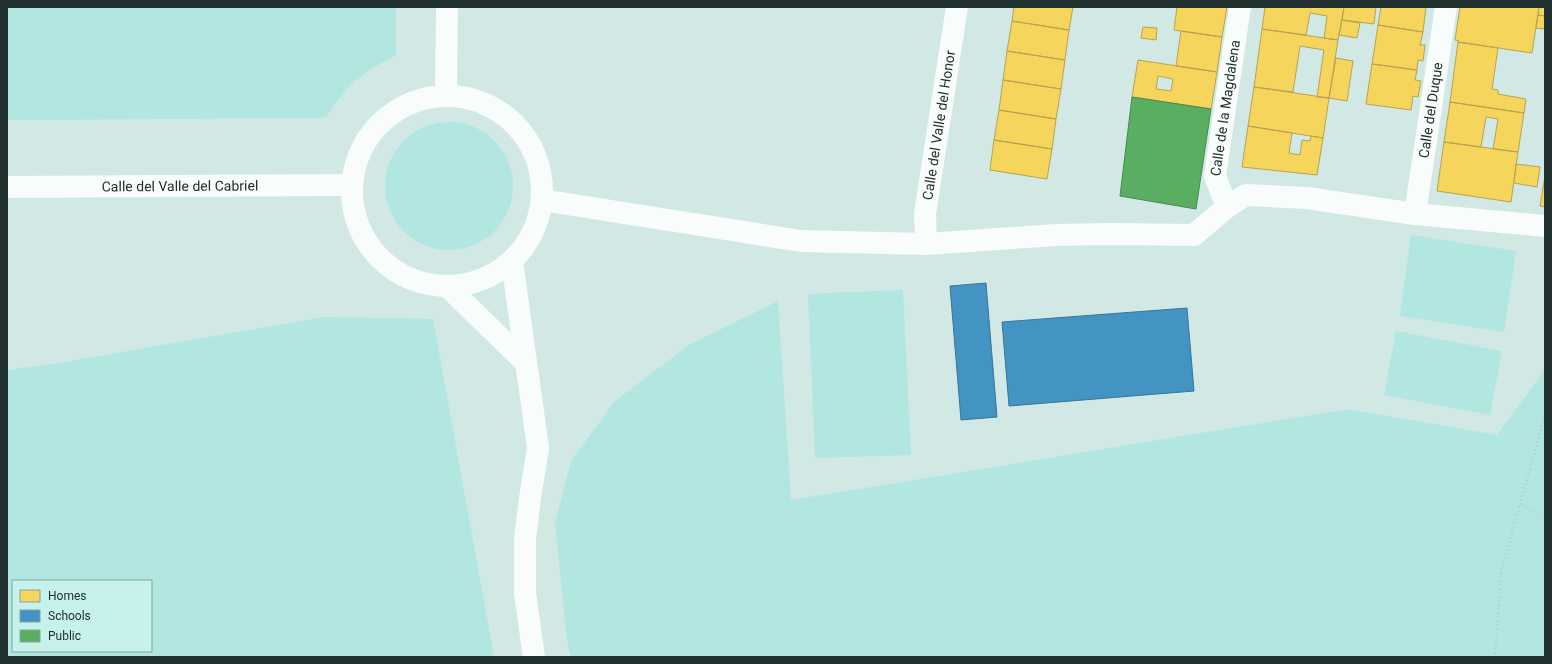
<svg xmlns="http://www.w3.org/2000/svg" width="1552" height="664" viewBox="0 0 1552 664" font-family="Roboto,sans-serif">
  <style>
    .green { fill: #b1e7e0; fill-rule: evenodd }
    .homes { fill: #f6d55c; stroke: #b6a44e; fill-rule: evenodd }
    .schools { fill: #4393c3; stroke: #387697 }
    .public { fill: #5aae61; stroke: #498852 }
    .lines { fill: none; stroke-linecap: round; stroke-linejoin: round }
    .path { stroke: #bec6c5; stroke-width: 2.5; stroke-dasharray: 1 3; stroke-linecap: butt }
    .street { stroke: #f8fcfb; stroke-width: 22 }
    .labels { text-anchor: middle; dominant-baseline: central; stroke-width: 4; stroke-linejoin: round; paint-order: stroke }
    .street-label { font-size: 14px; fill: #20312f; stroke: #c7f2ec }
  </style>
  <rect width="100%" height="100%" fill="#d1e8e5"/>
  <path class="green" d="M7,7h389v48c-35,18 -49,30 -70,63l-319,2z
    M385 186a64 64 0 1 1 128 0a64 64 0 1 1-128 0Z
    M1411,235l105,16 -12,81 -104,-16z
    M903,290l8,165 -96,3 -7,-164z
    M778,301l13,199 557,-91 149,26 48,-66v288h-974l-4,-17 -12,-117 16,-62 44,-60 74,-56z
    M324,317l109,2 61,338h-487v-287l57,-8zM13,581h138v70h-138z
    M1396,331l106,20 -12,64 -106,-20z"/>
  <path class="homes" d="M1014,7h59l-4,23 -57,-9z
    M1177,7h50l-5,30 -48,-7z
    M1265,7h79l-6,33 -14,-2 3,-22 -17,-3 -4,22 -44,-6z
    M1344,7h32l-2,17 -32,-4z
    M1381,7h45l-3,25 -45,-7z
    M1460,7h79l-7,46 -74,-11 1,-1 -4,-1z
    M1539,7h6v9l-7,-1z
    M1538,15l7,1v13l-9,-1z
    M1342,20l18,3 -3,15 -18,-3z
    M1012,21l57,9 -4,30 -58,-9z
    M1378,25l45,7 -3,13h5l-2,16 -5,-1 -1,10 -45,-6z
    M1143,27l14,1 -1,12 -15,-2z
    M1262,29l76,11 -9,58 -12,-1 7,-47 -24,-4 -7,46 -39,-5z
    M1181,31l41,6 -5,35 -41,-6z
    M1458,42l40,6 -6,41 6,1v4l28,5 -2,14 -74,-11z
    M1007,51l58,9 -4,29 -58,-9z
    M1336,58l17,3 -6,40 -18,-3z
    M1138,60l79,12 -6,37 -79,-12zM1158,76l15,3 -2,12 -15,-2z
    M1372,64l45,6 -2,10 6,1 -3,16 -5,-1 -2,14 -45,-6z
    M1003,80l58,9 -5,30 -57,-9z
    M1254,87l75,11 -6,40 -75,-12z
    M1450,102l74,11 -6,39 -25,-3 5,-30 -12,-2 -5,30 -37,-5z
    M999,110l57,9 -4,30 -58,-9z
    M1248,126l44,7 -3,20 11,2 2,-15 8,1 1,-5 12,2 -6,37 -75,-8z
    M994,140l58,9 -5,30 -57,-9z
    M1444,142l74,10 -7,50 -74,-11z
    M1516,164l24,3 -3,20 -23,-4z
    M1545,176v31l-5,-1z"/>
  <path class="schools" d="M986,283l11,134 -36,3 -11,-134z
    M1187,308l7,83 -185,15 -7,-84z"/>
  <path class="public" d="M1132,97l79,12 -15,100 -76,-13z"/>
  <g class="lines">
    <path class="path" d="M1520,504l25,14
      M1494,657l1,-2 6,-83 44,-157"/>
    <g class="street">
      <path d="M446,94l1,-87"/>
      <circle cx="447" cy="191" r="95"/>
      <path id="s1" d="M7,187l345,-2"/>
      <path d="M542,200l259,41 125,3 130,-9 54,-1 84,1 33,-28 19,-12 61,3 108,16 130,12"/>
      <path id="s2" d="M1227,207l-12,-31 25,-169"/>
      <path id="s3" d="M1415,214l31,-207"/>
      <path id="s4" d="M926,244l-1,-30 32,-207"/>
      <path d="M512,261l26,187 -8,50 -5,41v54l9,64"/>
      <path d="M448,287l77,75"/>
    </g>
  </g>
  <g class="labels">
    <g class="street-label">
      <text stroke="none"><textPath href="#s2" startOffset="102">Calle de la Magdalena</textPath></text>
      <text stroke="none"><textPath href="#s3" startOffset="105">Calle del Duque</textPath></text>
      <text stroke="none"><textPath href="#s4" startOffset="120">Calle del Valle del Honor</textPath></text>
      <text stroke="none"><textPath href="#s1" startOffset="173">Calle del Valle del Cabriel</textPath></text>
    </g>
  </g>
  <rect width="1552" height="664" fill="none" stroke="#20312f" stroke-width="16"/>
  <rect x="12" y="580" width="140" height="72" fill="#c7f2ec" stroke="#84a5a0"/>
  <rect x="20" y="590" width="20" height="12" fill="#f6d55c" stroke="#84a5a0"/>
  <text x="48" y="600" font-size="12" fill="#20312f">Homes</text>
  <rect x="20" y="610" width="20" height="12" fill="#4393c3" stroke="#84a5a0"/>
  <text x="48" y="620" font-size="12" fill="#20312f">Schools</text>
  <rect x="20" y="630" width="20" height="12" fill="#5aae61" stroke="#84a5a0"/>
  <text x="48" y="640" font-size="12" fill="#20312f">Public</text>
</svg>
